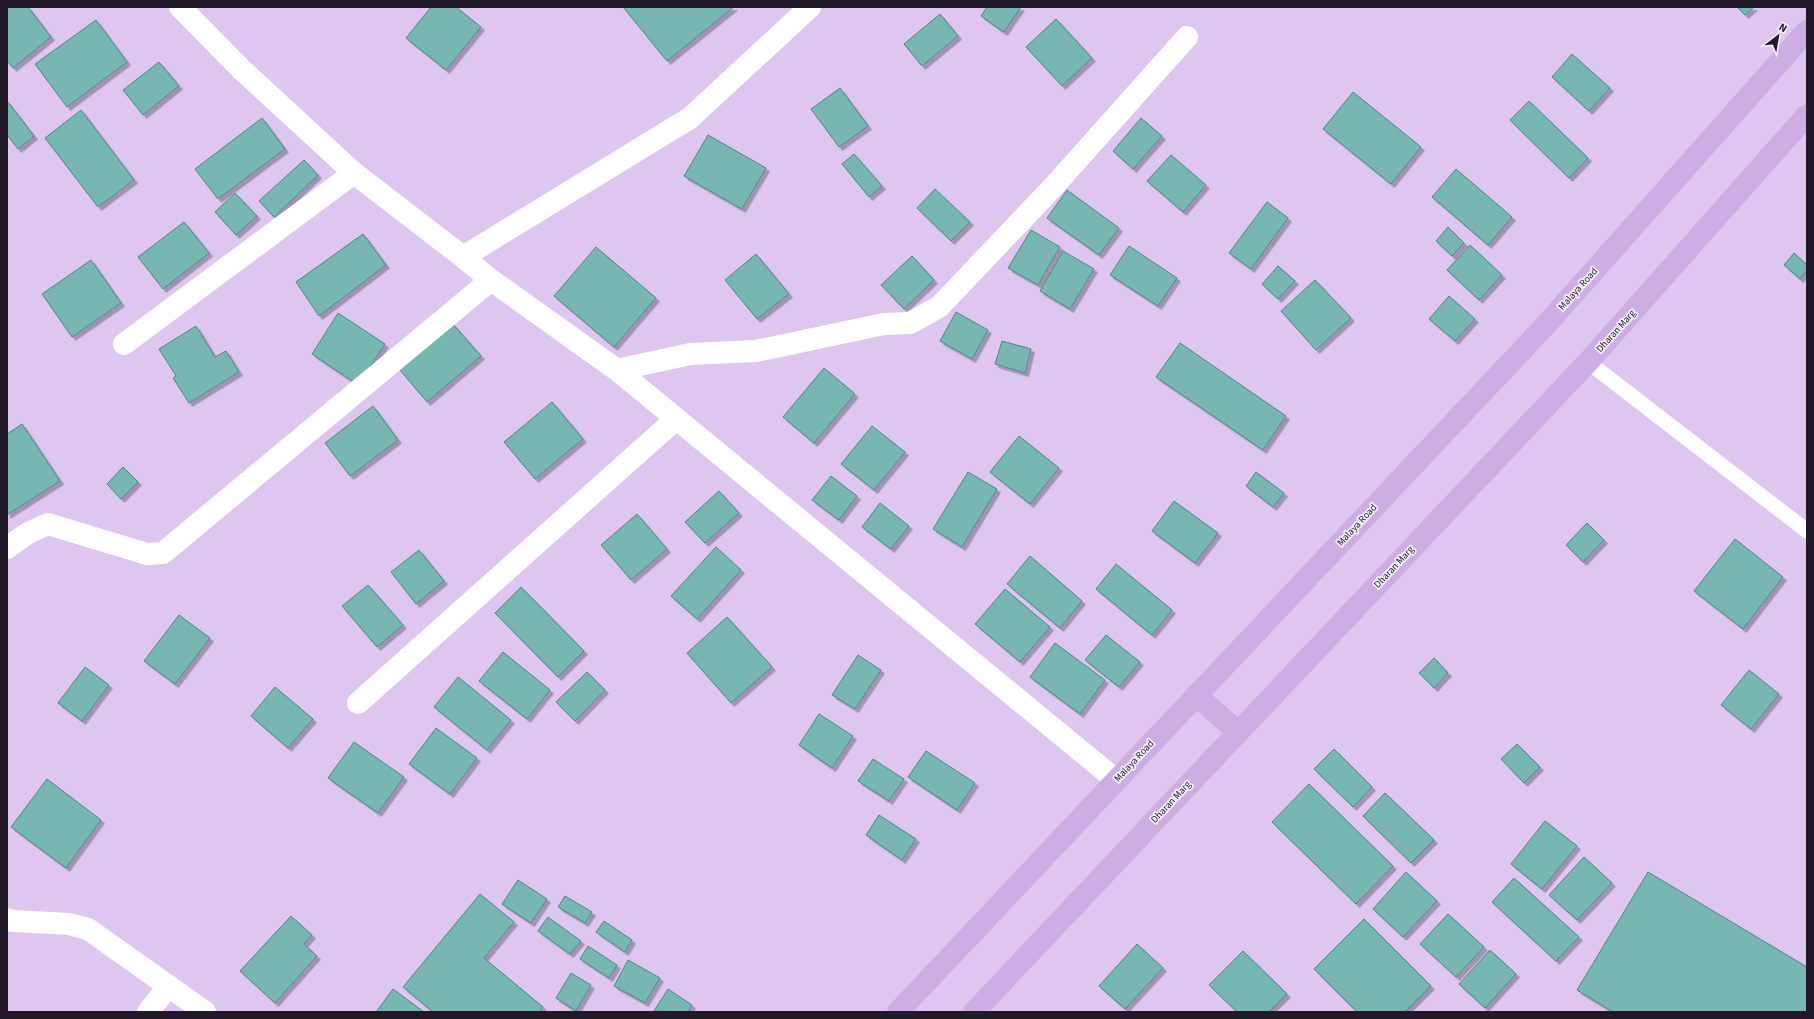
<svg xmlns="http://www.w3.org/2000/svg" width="1814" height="1019" viewBox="0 0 1814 1019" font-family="'Source Sans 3',sans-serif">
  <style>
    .building { fill: #78b6b1; stroke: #4c8a86; filter: url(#shadow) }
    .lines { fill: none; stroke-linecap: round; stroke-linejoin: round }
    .service { stroke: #fff; stroke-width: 15 }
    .minor { stroke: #fff; stroke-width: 22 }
    .primary { stroke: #ceade5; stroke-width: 22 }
    .labels { text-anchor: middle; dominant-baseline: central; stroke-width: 3.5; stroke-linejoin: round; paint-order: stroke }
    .street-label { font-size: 10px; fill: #211828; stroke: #f6effc }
  </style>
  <defs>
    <filter id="shadow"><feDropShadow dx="3.5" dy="3.5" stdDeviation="0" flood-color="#0004"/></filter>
  </defs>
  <rect width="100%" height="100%" fill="#dec6f1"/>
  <path class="building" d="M7,7h21l23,30 -38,31 -6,-7z
    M431,7h25l25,20 -35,43 -40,-32z
    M623,7h111l-67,54z
    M987,7h34l-17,25 -23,-16z
    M1737,7h17l-9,8z
    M940,14l18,22 -36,30 -18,-22z
    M1056,19l36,39 -30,28 -36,-39z
    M96,20l31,42 -60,45 -32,-43z
    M1572,54l38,34 -21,23 -37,-34z
    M159,62l20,24 -36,29 -20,-25z
    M840,88l28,38 -29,21 -28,-38z
    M1353,92l68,55 -30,37 -68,-55z
    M7,101l27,35 -16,13 -11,-14z
    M1529,101l59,57 -19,20 -59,-58z
    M81,110l53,70 -36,27 -53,-69z
    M262,118l23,31 -67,50 -23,-30z
    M1141,118l21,18 -29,33 -20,-18z
    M708,135l58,33 -24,41 -58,-33z
    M854,154l28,32 -13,11 -27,-33z
    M1171,155l35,30 -23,27 -36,-31z
    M304,160l14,15 -44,42 -15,-16z
    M1456,169l56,48 -24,28 -56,-48z
    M935,189l35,33 -19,19 -34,-33z
    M1067,190l52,38 -20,27 -52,-37z
    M235,193l22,23 -21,19 -21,-23z
    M1267,202l21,16 -37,51 -22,-16z
    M184,222l25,31 -46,36 -25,-32z
    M1448,227l16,16 -12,13 -16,-15z
    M1031,230l29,17 -22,38 -30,-17z
    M363,234l23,31 -67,51 -23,-34z
    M1470,245l32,30 -23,25 -32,-30z
    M1129,246l48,32 -19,28 -48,-31z
    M596,247l60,51 -42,49 -60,-51z
    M1063,251l31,18 -24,40 -30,-18z
    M1794,253l13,12v5l-7,9 -16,-14z
    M756,254l33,40 -32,25 -32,-39z
    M912,256l22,24 -30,29 -23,-24z
    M91,260l30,43 -49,34 -30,-43z
    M1278,266l17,15 -17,18 -16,-15z
    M1315,280l36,38 -35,32 -35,-39z
    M1449,296l26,23 -20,22 -26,-22z
    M956,312l32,18 -16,29 -32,-18z
    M338,313l47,31 -27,41 -46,-31z
    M452,323l29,33 -54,46 -28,-33z
    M196,326l19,31 11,-6 13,21 -50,31 -16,-25 3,-2 -17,-27z
    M1002,341l29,8 -6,24 -30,-9z
    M1180,343l106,73 -23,34 -107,-73z
    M824,368l31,26 -41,49 -31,-26z
    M552,402l31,37 -48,40 -31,-37z
    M373,406l25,34 -48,36 -25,-33z
    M22,424l38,57 -53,34v-81z
    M872,426l33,26 -31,38 -33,-26z
    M1019,436l40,32 -29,36 -40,-32z
    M123,467l15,15 -17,17 -14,-15z
    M968,472l29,17 -35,58 -29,-18z
    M1256,472l28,21 -11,14 -27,-21z
    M831,476l26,20 -18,24 -27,-20z
    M719,491l20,22 -34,30 -20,-21z
    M1174,501l44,32 -23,30 -43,-32z
    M880,503l29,23 -18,23 -29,-22z
    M637,514l30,35 -36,31 -30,-35z
    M1587,523l17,17 -21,22 -17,-17z
    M1735,539l48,38 -40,52 -49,-38z
    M716,547l25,23 -44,49 -26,-23z
    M419,550l25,31 -28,23 -25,-32z
    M1030,556l52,45 -22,27 -53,-44z
    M1116,564l56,46 -20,25 -56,-46z
    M368,585l35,40 -26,22 -35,-41z
    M521,587l63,64 -26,26 -63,-64z
    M1005,589l45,38 -30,35 -45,-38z
    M179,615l31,23 -35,46 -31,-23z
    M727,617l45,50 -41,36 -44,-50z
    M1106,635l34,27 -21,25 -34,-27z
    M1055,643l50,37 -25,34 -50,-37z
    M503,652l47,38 -23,29 -48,-38z
    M858,655l23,15 -26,39 -23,-14z
    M1434,658l14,15 -14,15 -15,-15z
    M85,667l24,18 -27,36 -24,-18z
    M1749,670l30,24 -28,35 -30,-24z
    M587,672l18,18 -30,31 -19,-19z
    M458,677l53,43 -24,30 -53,-43z
    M275,687l38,32 -25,29 -37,-32z
    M819,714l34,22 -21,32 -33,-23z
    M436,728l41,30 -27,36 -41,-30z
    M354,742l50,35 -26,36 -50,-35z
    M1517,744l23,23 -16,16 -23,-24z
    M1334,749l38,38 -19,20 -39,-38z
    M926,751l49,32 -18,27 -49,-33z
    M873,759l31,20 -15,22 -31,-20z
    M47,779l54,41 -35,48 -55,-41z
    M1309,784l84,82 -37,38 -84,-82z
    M1385,793l49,47 -23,23 -48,-47z
    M879,815l37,24 -14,21 -36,-25z
    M1545,821l32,25 -35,43 -31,-25z
    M1584,857l28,26 -35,37 -28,-25z
    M1406,872l31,29 -34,36 -30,-28z
    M1648,872l159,95v45h-194l-36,-22z
    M1514,878l65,59 -23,24 -64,-59z
    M518,880l29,19 -16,24 -29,-19z
    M480,894l34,28 -30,36 59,49 -4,5h-106l-30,-25z
    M565,896l27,16 -7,11 -27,-16z
    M1448,914l36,33 -28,30 -36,-33z
    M291,916l21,19 -8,9 13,12 -42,47 -35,-32z
    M548,917l33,24 -11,13 -32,-23z
    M1364,919l67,67 -26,26h-48l-43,-43z
    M604,921l28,19 -7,12 -29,-20z
    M1137,944l26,24 -38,41 -26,-23z
    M588,946l29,19 -8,13 -29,-19z
    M1490,950l26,24 -31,34 -26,-24z
    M1243,951l44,43 -18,18h-32l-28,-27z
    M628,960l32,18 -15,25 -31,-17z
    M571,973l20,12 -15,26 -20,-13z
    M393,989l31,23h-48z
    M668,989l24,16 -4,7 -34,-1z"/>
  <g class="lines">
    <path class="service" d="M1588,362l219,169"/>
    <path class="minor" d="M180,7l62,63 112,103 109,84 227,-139 120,-111
      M463,257l28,23 126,90 499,410
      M124,344l230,-171
      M617,370l73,-16 66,-3 128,-27 26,-1 29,-16 115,-121 133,-149
      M7,548l21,-15 20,-9 99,30 16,-1 328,-273
      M358,703l318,-284
      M7,919l6,2 56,3 19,5 117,83
      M148,1012l21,-26"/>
    <path class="primary" d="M1196,695l42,37
      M898,1012l646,-685 263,-296
      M974,1012l614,-650 219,-247"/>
  </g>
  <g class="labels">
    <g class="street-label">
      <text transform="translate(1578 289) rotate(-48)">Malaya Road</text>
      <text transform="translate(1616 331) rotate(-48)">Dharan Marg</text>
      <text transform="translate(1357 525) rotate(-47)">Malaya Road</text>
      <text transform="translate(1394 567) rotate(-47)">Dharan Marg</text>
      <text transform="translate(1134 761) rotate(-47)">Malaya Road</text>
      <text transform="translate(1171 802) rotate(-47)">Dharan Marg</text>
    </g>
  </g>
  <rect width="1814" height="1019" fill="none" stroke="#211828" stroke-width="16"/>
  <g transform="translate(1778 36) rotate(31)" stroke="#f6effc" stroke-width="3" paint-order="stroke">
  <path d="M0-3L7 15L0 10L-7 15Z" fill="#211828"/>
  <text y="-6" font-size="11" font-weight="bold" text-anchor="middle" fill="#211828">N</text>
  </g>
</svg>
